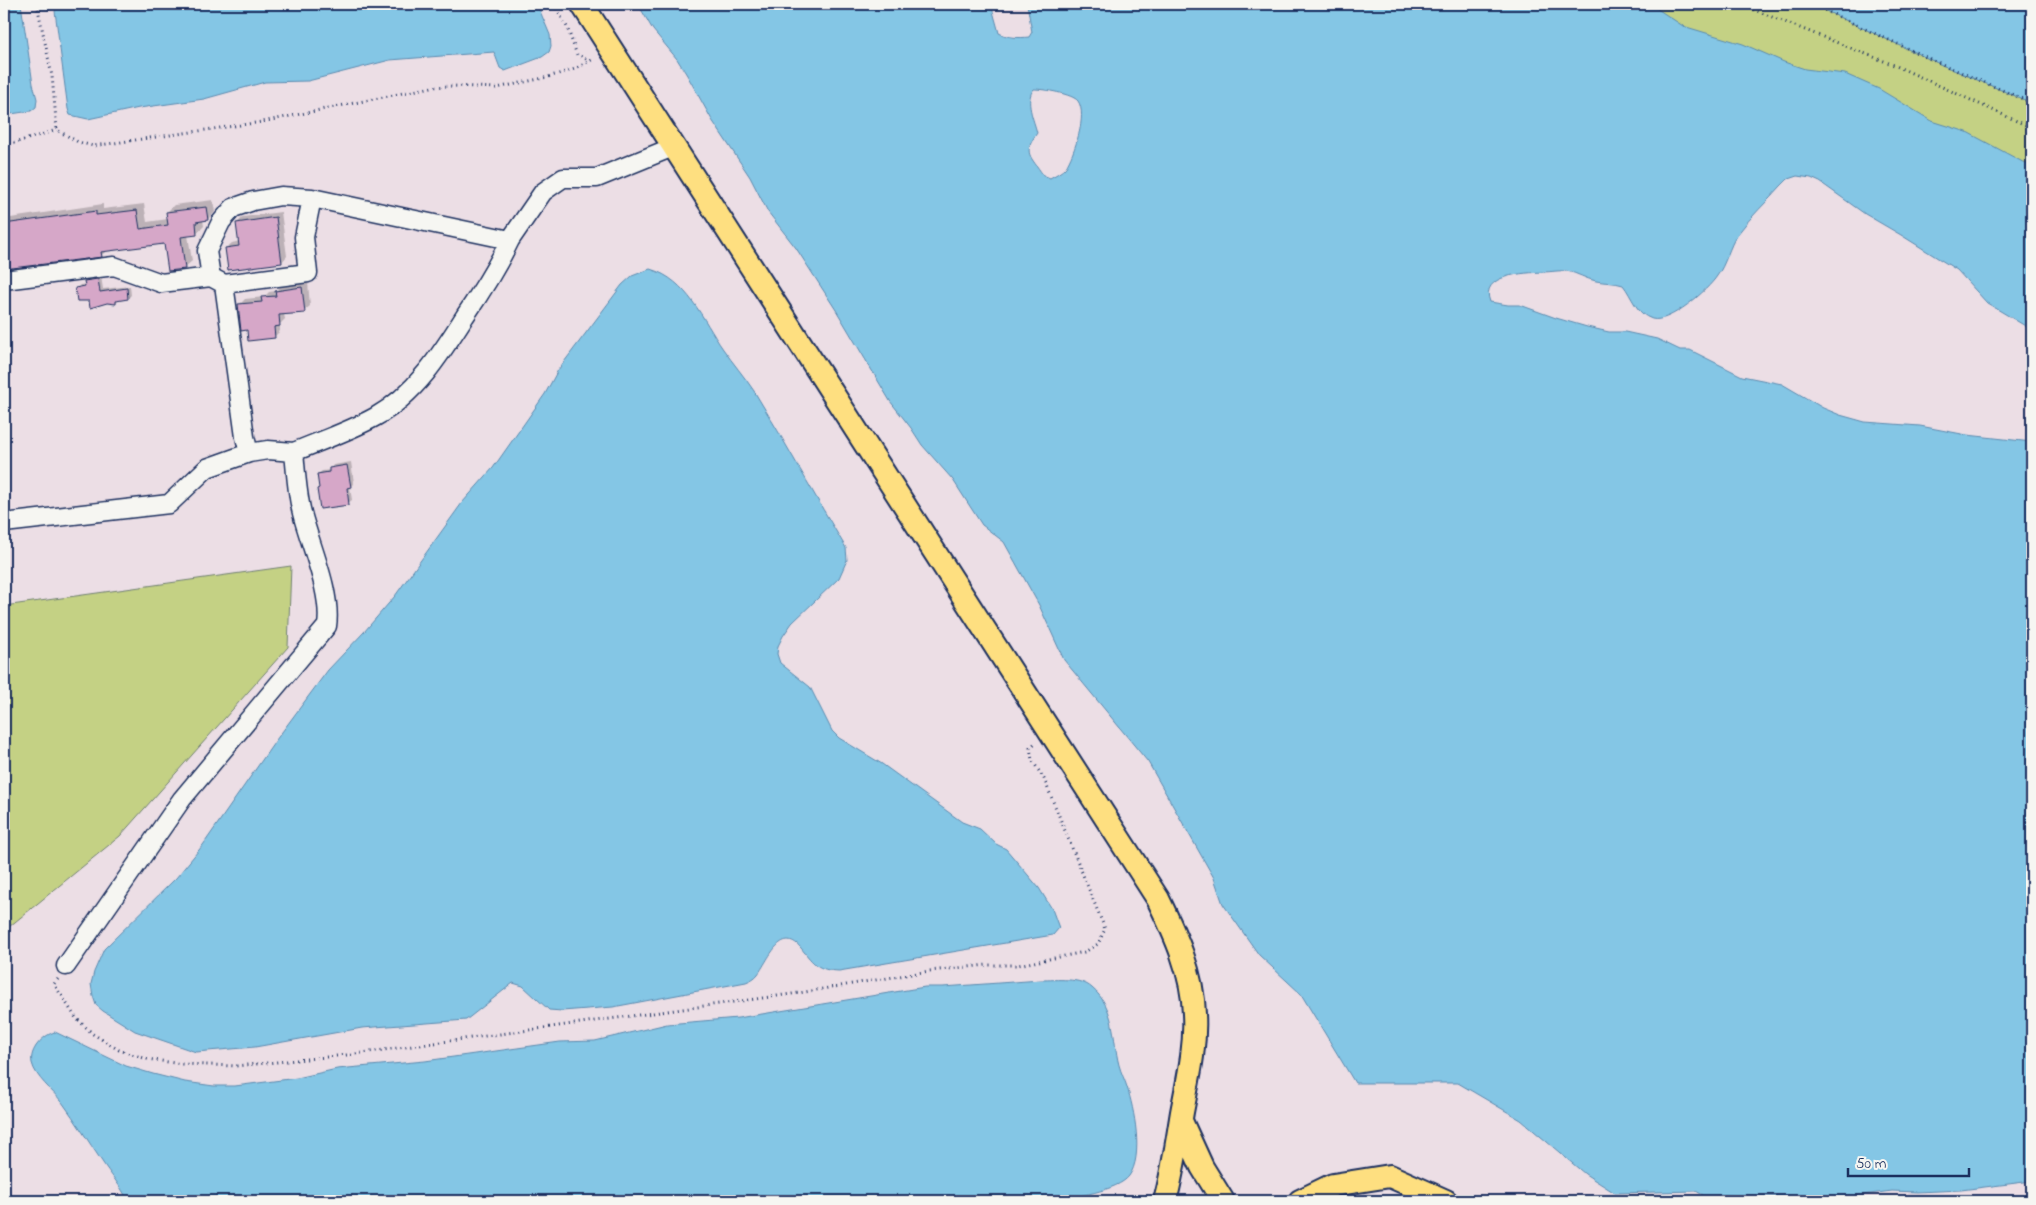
<svg xmlns="http://www.w3.org/2000/svg" width="2036" height="1205" viewBox="0 0 2036 1205" font-family="'Indie Flower',sans-serif">
  <style>
    .green { fill: #c4d184; stroke: #708071 }
    .water { fill: #84c6e5; stroke: #5a8aaf; fill-rule: evenodd }
    .shadow { fill: #0003 }
    .building { fill: #d6a7c8; stroke: #1b2f5e }
    .lines { fill: none; stroke-linecap: round; stroke-linejoin: round }
    .minor-casing { stroke: #1b2f5e; stroke-width: 21 }
    .major-casing { stroke: #1b2f5e; stroke-width: 26 }
    .path { stroke: #1b2f5e; stroke-width: 3; stroke-dasharray: 1 4; stroke-linecap: butt }
    .minor { stroke: #f6f6f2; stroke-width: 18 }
    .major { stroke: #fedf80; stroke-width: 22 }
  </style>
  <rect width="100%" height="100%" fill="#ecdee5"/>
  <filter id="ink" filterUnits="userSpaceOnUse"><feTurbulence type="fractalNoise" baseFrequency=".02" numOctaves="2"/><feDisplacementMap in="SourceGraphic" scale="10" xChannelSelector="R" yChannelSelector="G"/><feConvolveMatrix kernelMatrix="1 2 1 2 8 2 1 2 1" color-interpolation-filters="sRGB"/></filter>
  <g filter="url(#ink)">
    <path class="green" d="M1289,4h522l131,61 90,38v99z
      M291,566l-3,81 -168,189 -116,95v-325z"/>
    <path class="water" d="M4,4h17l12,80 4,15 -1,8 -5,4 -27,4z
      M61,4h476l13,31 1,11 -2,6 -7,5 -37,14 -5,-3 -6,-16 -104,8 -82,21 -43,1 -61,17 -65,9 -51,11 -18,-4 -2,-6 -13,-98z
      M638,4h353l8,29c9,5 21,5 30,4l3,-5 -5,-28h623l33,22 60,18 41,18 21,7 40,5 34,15 53,32 35,11 65,35v163l-45,-27 -30,-33 -56,-35 -36,-21 -45,-32 -9,-4 -14,-2 -9,3 -7,7c-14,16 -31,31 -44,49 -8,12 -11,29 -20,41 -9,14 -48,48 -65,43 -16,-5 -20,-23 -29,-34 -9,-3 -18,-2 -27,-4 -10,-2 -19,-8 -29,-10 -8,-1 -16,1 -24,1 -18,1 -64,2 -53,30l18,3h12l36,13 31,9 22,5h16l32,7 23,11h10l52,26 40,8 41,24 17,7 25,7 55,4 47,9 65,7v739l-71,9 -44,2 -25,-1 -52,7 -115,-3 -19,2 -10,-6 -81,2 -30,-19 -64,-54 -63,-37h-103l-54,-89 -42,-39 -36,-51 -9,-26 -66,-116 -84,-102 -25,-55 -35,-63 -22,-17 -29,-45 -31,-35 -11,-17 -21,-27 -54,-91 -40,-62 -28,-36 -18,-35 -38,-57 -25,-45 -10,-16 -24,-29zM1034,89c9,0 39,5 44,12 10,14 -4,53 -12,66 -4,5 -11,8 -16,11l-7,-3c-12,-19 -21,-21 -6,-42 -3,-13 -13,-33 -3,-44z
      M1811,4h221v99l-90,-38z
      M650,269c38,11 52,50 73,80 10,14 21,27 31,42 32,52 61,106 92,157l1,12 -8,18 -47,45 -9,13 -5,10 -1,8 3,9 30,24 22,44 7,7 43,26 80,58 18,7 16,15 10,5 33,39 13,21 7,19 -6,7 -214,36c-22,-1 -25,-7 -38,-23 -20,-24 -33,13 -43,26 -3,4 -7,6 -12,8l-133,25 -51,4 -13,-1 -26,-24 -10,-3 -47,37 -104,8 -107,19 -59,5 -61,-21 -32,-20 -7,-6 -3,-9 -2,-12 3,-12 10,-23 72,-71 27,-33 73,-105 52,-70 36,-38 31,-36 67,-93 31,-35 52,-74 13,-24 64,-85 10,-9z
      M1041,980c16,0 39,-3 51,8 24,20 20,50 27,77 2,8 6,15 8,22 7,22 17,69 2,89 -11,15 -57,21 -75,25h-926c-7,-15 -18,-27 -27,-41 -13,-19 -25,-39 -39,-58 -9,-11 -27,-25 -30,-39 -3,-13 11,-28 23,-31l71,34 27,8 32,8 29,4h21l62,-8 40,-9 88,-8 135,-19 35,-1 72,-17 71,-6 187,-31h18z"/>
    <path class="shadow" d="M213,200l2,12 -7,7 -5,1 1,6 -7,7 -9,2 4,26 -8,7 -19,-25 -59,8 -5,5 -97,12v-49l99,-15v5l41,-5 3,18 21,-3 -1,-7 7,-7z
      M281,212l6,44 -5,6 -56,-14 6,-5 8,-2 -3,-18 6,-6z
      M101,276l2,13 27,-3 1,9 -3,3 -9,2 -3,3 -26,-4 -14,-10 4,-4 6,-1 -1,-3 4,-3z
      M308,282l2,24 -6,5 -20,3 1,5 -5,5v7l-5,5 -27,-7 -9,-24 6,-6 19,-2 5,-5 7,-1 6,-6z
      M351,462l3,21 -4,4 2,13 -4,3 -28,-16 -2,-13 4,-3 8,-1 3,-5z"/>
    <path class="building" d="M206,207l2,13 -12,2 1,13 -16,2 4,32 -17,2 -4,-27 -63,8 1,5 -98,12v-45l92,-13v4l41,-5 3,19 28,-4 -2,-13z
      M276,217l6,46 -54,7 -3,-22 14,-2 -3,-23z
      M98,279l2,13 27,-4 1,11 -12,2v3l-9,-1 -17,5 -1,-7h-12l-2,-13 10,-2 -1,-5z
      M302,287l3,26 -26,2 1,11 -6,1 1,11 -27,3 -1,-11 -6,1 -3,-27 24,-2 -1,-5 15,-1 -1,-5z
      M347,465l4,22 -4,1 2,17 -29,4 -3,-20 2,-1 -2,-14 12,-2v-4z"/>
    <g class="lines">
      <defs>
        <path id="minor" d="M211,277l-4,-26 14,-29 12,-14 20,-7 28,-5 31,2 198,42 33,-48 20,-14h34l76,-31
          M4,280l110,-14 47,17 50,-6 13,7 84,-11 -4,-36 8,-39
          M249,453l19,-3 26,2
          M4,523l165,-19 38,-36 42,-15 -4,-16 -21,-153
          M66,966l116,-167 145,-173c5,-33 -17,-81 -25,-113 -5,-19 -6,-41 -8,-61 26,-11 56,-21 81,-35 40,-22 66,-63 90,-101 17,-25 32,-49 45,-76"/>
        <path id="major" d="M582,4l576,895c17,35 35,74 36,115 2,33 -6,66 -12,98 -5,30 -9,60 -17,89
          M1181,1121l21,46 21,34
          M1300,1201l33,-16 57,-9 56,25"/>
      </defs>
      <use href="#minor" class="minor-casing"/>
      <use href="#major" class="major-casing"/>
      <path class="path" d="M37,4l15,72 5,54 21,12 15,4 169,-24 170,-35 21,-1 44,2 51,-11 27,-8 20,-11
        M554,4l13,23 10,28 12,5
        M1739,4l155,61 138,63
        M1811,4l117,54 104,45
        M4,146l53,-16
        M58,979l-4,5 22,34 17,16 26,16 28,9 35,5 54,2 111,-11 452,-62 130,-22 58,-6h31l67,-13 13,-8 7,-15 -61,-150 -12,-19 -2,-12 6,-6"/>
      <use href="#minor" class="minor"/>
      <use href="#major" class="major"/>
    </g>
  </g>
  <rect width="2036" height="1205" fill="none" stroke="#f6f6f2" stroke-width="20"/>
  <rect x="10" y="10" width="2016" height="1185" fill="none" stroke="#1b2f5e" stroke-width="2" filter="url(#ink)"/>
  <path d="M1848 1168v8h121v-8" fill="none" stroke="#1b2f5e" stroke-width="2.5"/>
  <text x="1856" y="1168" font-size="15" fill="#1b2f5e" stroke="#f6f6f2" stroke-width="4" paint-order="stroke">50 m</text>
</svg>
